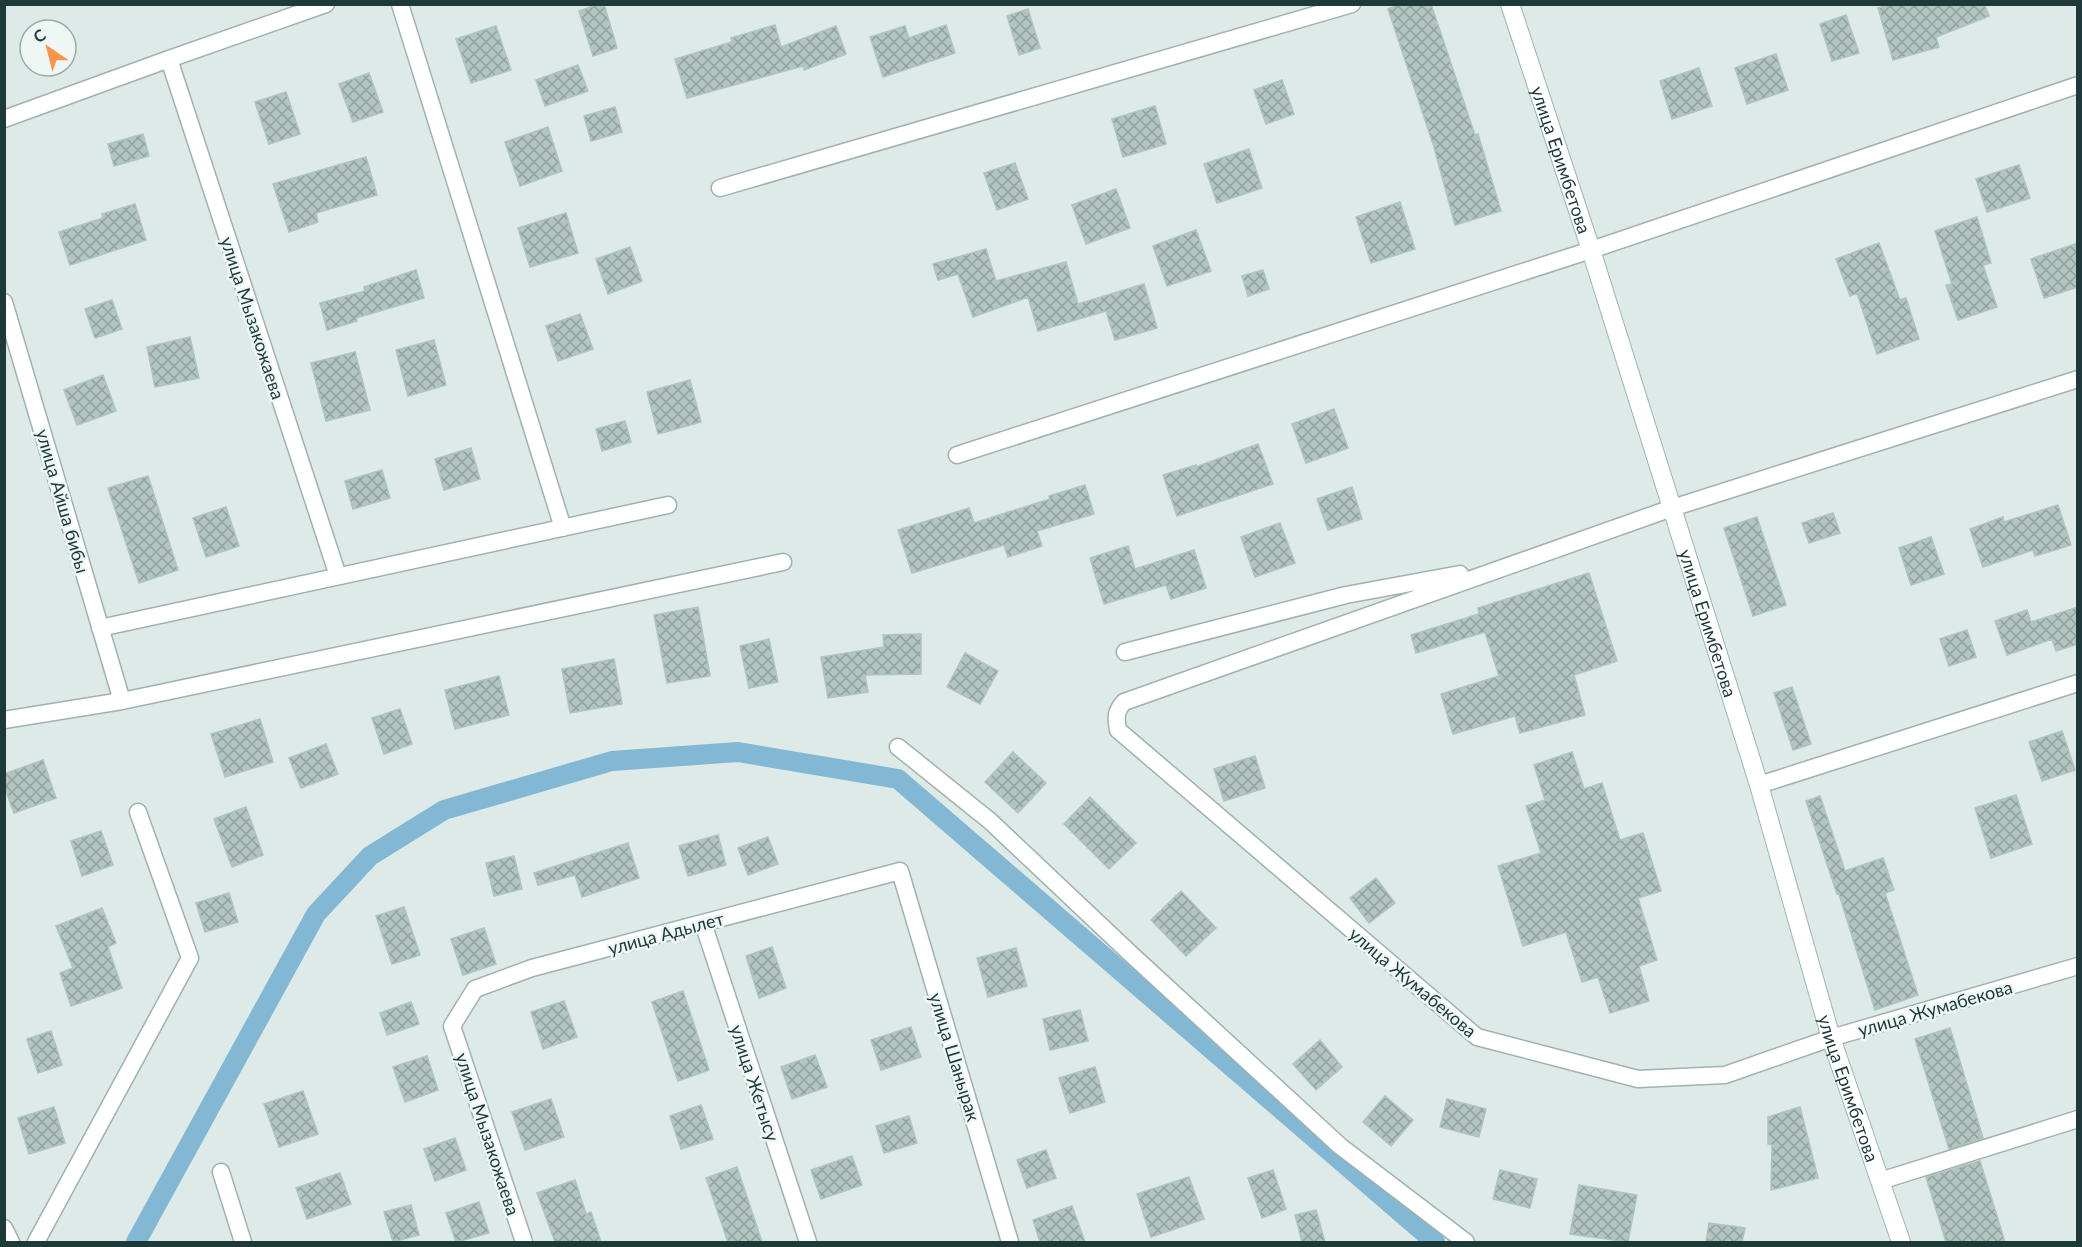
<svg xmlns="http://www.w3.org/2000/svg" width="2082" height="1247" viewBox="0 0 2082 1247" font-family="Lato,sans-serif">
  <style>
    .lines { fill: none; stroke-linecap: round; stroke-linejoin: round }
    .canal { stroke: #82b8d3; stroke-width: 20 }
    .building { fill: url(#building-cross-hatch); stroke: #b0c4bf; stroke-width: 1.5 }
    .street-casing { stroke: #a0b2af; stroke-width: 19 }
    .secondary-casing { stroke: #9cb6b1; stroke-width: 20 }
    .street { stroke: #fff; stroke-width: 16 }
    .secondary { stroke: #fff; stroke-width: 18 }
    .labels { text-anchor: middle; dominant-baseline: central; stroke-width: 5; stroke-linejoin: round; paint-order: stroke }
    .street-label { font-size: 18px; fill: #1e3a38; stroke: #eef7f4 }
  </style>
  <defs>
    <pattern id="building-cross-hatch" width="8" height="8" patternUnits="userSpaceOnUse" patternTransform="scale(1.5)"><rect width="8" height="8" fill="#b3c5c0"/><path d="M0 0l8 8M0 8l8-8" fill="none" stroke="#91a19d"/></pattern>
  </defs>
  <rect width="100%" height="100%" fill="#ddeae7"/>
  <g class="lines">
    <path class="canal" d="M136,1242l180,-328 54,-58 74,-46 168,-49 126,-9 160,27 537,463"/>
  </g>
  <path class="building" d="M599,4h5l13,44 -24,8 -14,-45z
    M1401,4h30l44,131 3,-1 23,77 -46,14 -21,-78 -46,-138z
    M1891,4h93l5,12 -53,21 3,10 -46,13 -15,-52z
    M1028,9l12,39 -21,7 -12,-39z
    M1846,15l13,38 -27,8 -12,-37z
    M775,25l6,22 55,-21 10,28 -42,16 -1,-4 -116,32 -12,-39 57,-17 -1,-4z
    M946,25l9,28 -72,24 -13,-40 35,-11 4,12z
    M496,26l15,44 -40,13 -15,-44z
    M1776,54l12,36 -41,14 -12,-36z
    M578,65l10,26 -43,15 -9,-26z
    M1699,68l13,38 -40,13 -12,-38z
    M369,73l14,39 -30,10 -14,-38z
    M1282,80l12,34 -28,10 -12,-34z
    M286,92l14,42 -31,10 -14,-42z
    M1155,106l11,38 -43,13 -11,-38z
    M615,107l7,25 -31,9 -7,-25z
    M548,127l14,44 -42,15 -15,-44z
    M143,134l6,22 -35,10 -6,-22z
    M1249,149l13,39 -45,15 -13,-39z
    M366,157l11,38 -61,18 2,9 -29,10 -16,-48z
    M1015,163l13,36 -31,11 -13,-37z
    M2019,165l11,33 -43,14 -11,-33z
    M1116,189l14,39 -44,16 -14,-39z
    M1400,202l15,47 -44,14 -15,-46z
    M135,204l11,36 -76,25 -11,-33 44,-14 -1,-4z
    M566,213l12,40 -48,14 -12,-39z
    M1977,217l14,46 -8,2 14,42 -39,13 -12,-35 6,-1 -17,-53z
    M1196,230l15,41 -44,15 -14,-40z
    M1879,243l21,57 6,-2 13,41 -42,15 -20,-61 -7,3 -14,-37z
    M2078,243v44l-34,11 -13,-39z
    M630,247l12,34 -34,13 -12,-35z
    M986,249l10,32 70,-19 12,42 66,-20 13,44 -42,12 -9,-29 -68,20 -10,-34 -55,20 -15,-43 -20,6 -5,-16z
    M416,270l8,28 -68,20 1,3 -30,9 -7,-27 45,-12 -1,-4z
    M1263,270l6,19 -21,7 -6,-20z
    M112,300l10,29 -27,9 -10,-29z
    M580,314l13,35 -35,12 -12,-35z
    M190,337l9,41 -44,9 -8,-40z
    M434,340l12,45 -38,11 -12,-46z
    M355,352l15,58 -44,11 -15,-58z
    M103,375l13,36 -39,14 -13,-35z
    M690,380l11,42 -43,12 -11,-42z
    M1334,409l14,39 -42,15 -14,-39z
    M625,421l6,21 -29,9 -6,-22z
    M1258,444l15,40 -96,32 -14,-41 33,-10v2z
    M471,448l9,31 -36,11 -9,-31z
    M382,470l8,28 -37,11 -8,-28z
    M148,476l30,94 -39,13 -31,-95z
    M1085,485l9,29 -57,17 5,15 -34,11 -4,-12 -92,28 -14,-43 71,-22 5,15 76,-24 -1,-3z
    M1352,487l10,32 -34,11 -11,-31z
    M2058,505l13,40 -36,11 -2,-6 -50,17 -13,-38 33,-12 1,5z
    M226,507l13,39 -33,11 -13,-39z
    M1833,513l7,20 -31,10 -7,-20z
    M1757,517l29,88 -33,11 -29,-88z
    M1280,523l15,40 -40,14 -14,-40z
    M1931,537l13,37 -33,11 -12,-37z
    M1128,546l7,23 59,-19 12,38 -35,11 -5,-14 -62,19 -14,-46z
    M1589,573l28,88 -43,14 11,40 -65,18 -5,-17 -62,18 -12,-40 58,-18 -14,-44 -69,21 -5,-18 68,-21 -1,-6z
    M698,607l12,69 -43,7 -13,-68z
    M2078,607v37l-22,7 -4,-12 -45,16 -12,-34 32,-11 4,12z
    M1967,630l9,27 -27,9 -9,-27z
    M921,634v40l-56,1 3,17 -40,6 -7,-41 63,-10 -1,-12z
    M769,639l9,43 -29,6 -9,-42z
    M965,653l33,18 -18,33 -33,-17z
    M614,659l8,45 -52,9 -8,-44z
    M499,676l10,39 -54,14 -10,-39z
    M1792,687l19,57 -18,6 -19,-57z
    M400,709l12,35 -28,10 -12,-36z
    M260,719l13,43 -48,15 -14,-43z
    M2062,731l13,39 -33,11 -13,-39z
    M326,744l12,30 -37,14 -12,-30z
    M1013,752l33,31 -28,30 -33,-31z
    M1572,752l12,37 18,-6 18,57 23,-7 18,58 -23,7 19,62 -18,6 10,35 -39,12 -12,-36 -16,5 -16,-50 -43,14 -25,-80 43,-13 -15,-47 19,-6 -11,-35z
    M1255,756l10,32 -41,13 -10,-32z
    M43,760l13,38 -42,15 -10,-27v-12z
    M2016,795l16,49 -41,14 -16,-50z
    M1820,796l25,75 38,-13 11,32 -9,3 33,102 -43,15 -36,-116h-2l-31,-93z
    M1090,797l46,46 -27,26 -45,-45z
    M246,807l17,48 -31,12 -18,-48z
    M101,831l12,34 -31,11 -11,-35z
    M718,835l8,30 -38,11 -9,-30z
    M768,837l10,27 -30,11 -10,-27z
    M628,843l11,35 -57,19 -7,-22 -37,10 -4,-12z
    M514,856l8,33 -28,7 -8,-33z
    M1376,878l19,25 -26,20 -19,-25z
    M1181,891l35,37 -30,28 -35,-36z
    M229,893l9,29 -33,10 -9,-29z
    M404,907l16,48 -28,9 -16,-48z
    M102,908l14,35 -8,4 14,41 -51,18 -11,-33 13,-5 -17,-42z
    M484,928l12,36 -33,11 -12,-36z
    M772,947l14,41 -27,10 -13,-42z
    M1016,948l11,38 -39,11 -11,-39z
    M683,991l26,79 -31,11 -26,-79z
    M564,1001l13,36 -34,12 -12,-37z
    M411,1002l8,22 -32,11 -7,-22z
    M1080,1010l8,31 -38,9 -7,-31z
    M911,1027l10,30 -40,13 -10,-30z
    M1950,1028l33,110 -34,11 -34,-110z
    M51,1031l11,34 -24,8 -11,-34z
    M1320,1040l22,27 -26,23 -23,-26z
    M815,1055l12,32 -35,12 -11,-32z
    M427,1056l11,34 -33,12 -12,-35z
    M1095,1067l10,35 -35,11 -11,-35z
    M303,1091l15,43 -39,13 -15,-43z
    M1385,1096l28,24 -22,26 -28,-24z
    M551,1099l13,38 -39,13 -13,-38z
    M1447,1099l39,10 -7,28 -39,-10z
    M701,1105l12,34 -32,10 -11,-33z
    M54,1107l11,36 -36,11 -11,-36z
    M1800,1107l18,71 -47,12 1,-45 -4,-1v-27z
    M909,1116l8,27 -33,10 -8,-27z
    M455,1138l11,32 -31,11 -11,-32z
    M1046,1150l10,28 -29,10 -10,-28z
    M852,1156l10,29 -41,14 -10,-29z
    M1980,1161l25,81h-59l-20,-65z
    M737,1167l25,75h-34l-22,-64z
    M1273,1170l13,39 -24,9 -14,-40z
    M1500,1170l37,9 -7,29 -37,-9z
    M340,1173l11,31 -44,15 -11,-31z
    M1189,1177l15,42 -53,18 -14,-43z
    M575,1180l11,34 5,-2 10,30h-46l-18,-49z
    M1579,1185l58,10 -9,47 -58,-8z
    M479,1202l10,31 -33,9 -10,-29z
    M411,1205l8,30 -26,7 -9,-30z
    M1072,1206l13,36h-45l-7,-22z
    M1316,1210l9,32h-23l-7,-27z
    M1709,1223l36,5 -3,14h-36z"/>
  <g class="lines">
    <defs>
      <path id="street" d="M400,4l163,524
        M169,59l169,517
        M4,119l165,-60 157,-55
        M720,188l632,-184
        M4,302l118,399
        M2078,379l-406,129 -548,194c-9,10 -8,16 -6,28l359,307 161,42 87,-4 106,-37 247,-72
        M957,455l634,-205 487,-165
        M100,628l568,-123
        M1125,652l221,-57 114,-21
        M4,720l118,-19 661,-139
        M898,747l92,74 142,134 208,191 126,96
        M1759,785l319,-102
        M703,923l105,319
        M221,1172l22,70
        M1880,1181l198,-62
        M4,1228l7,14
        M36,1242l154,-284 -52,-146
        M524,1242l-72,-216 23,-37 57,-21 368,-97 110,371"/>
      <g id="secondary">
        <path id="s1" d="M1510,4l81,246 168,535 72,253 70,204"/>
      </g>
    </defs>
    <use href="#street" class="street-casing"/>
    <use href="#secondary" class="secondary-casing"/>
    <use href="#street" class="street"/>
    <use href="#secondary" class="secondary"/>
  </g>
  <g class="labels">
    <g class="street-label">
      <text stroke="none"><textPath href="#s1" startOffset="164">улица Еримбетова</textPath></text>
      <text transform="translate(253 318) rotate(72)">улица Мызакожаева</text>
      <text transform="translate(63 501) rotate(74)">улица Айша бибы</text>
      <text stroke="none"><textPath href="#s1" startOffset="650">улица Еримбетова</textPath></text>
      <text transform="translate(666 933) rotate(-15)">улица Адылет</text>
      <text transform="translate(1413 982) rotate(40)">улица Жумабекова</text>
      <text transform="translate(1935 1008) rotate(-16)">улица Жумабекова</text>
      <text transform="translate(955 1057) rotate(73)">улица Шанырак</text>
      <text transform="translate(755 1083) rotate(72)">улица Жетысу</text>
      <text stroke="none"><textPath href="#s1" startOffset="1136">улица Еримбетова</textPath></text>
      <text transform="translate(488 1134) rotate(72)">улица Мызакожаева</text>
    </g>
  </g>
  <rect width="2082" height="1247" fill="none" stroke="#1e3a38" stroke-width="12"/>
  <g transform="translate(48 48) rotate(325)"><circle r="28" fill="#eef7f4" stroke="#9baba9" stroke-width="1.5"/>
  <path d="M0-4.5L10 22L0 15L-10 22Z" fill="#f9964d"/>
  <text y="-9" font-size="16" font-weight="bold" text-anchor="middle" fill="#1e3a38">С</text>
  </g>
</svg>
